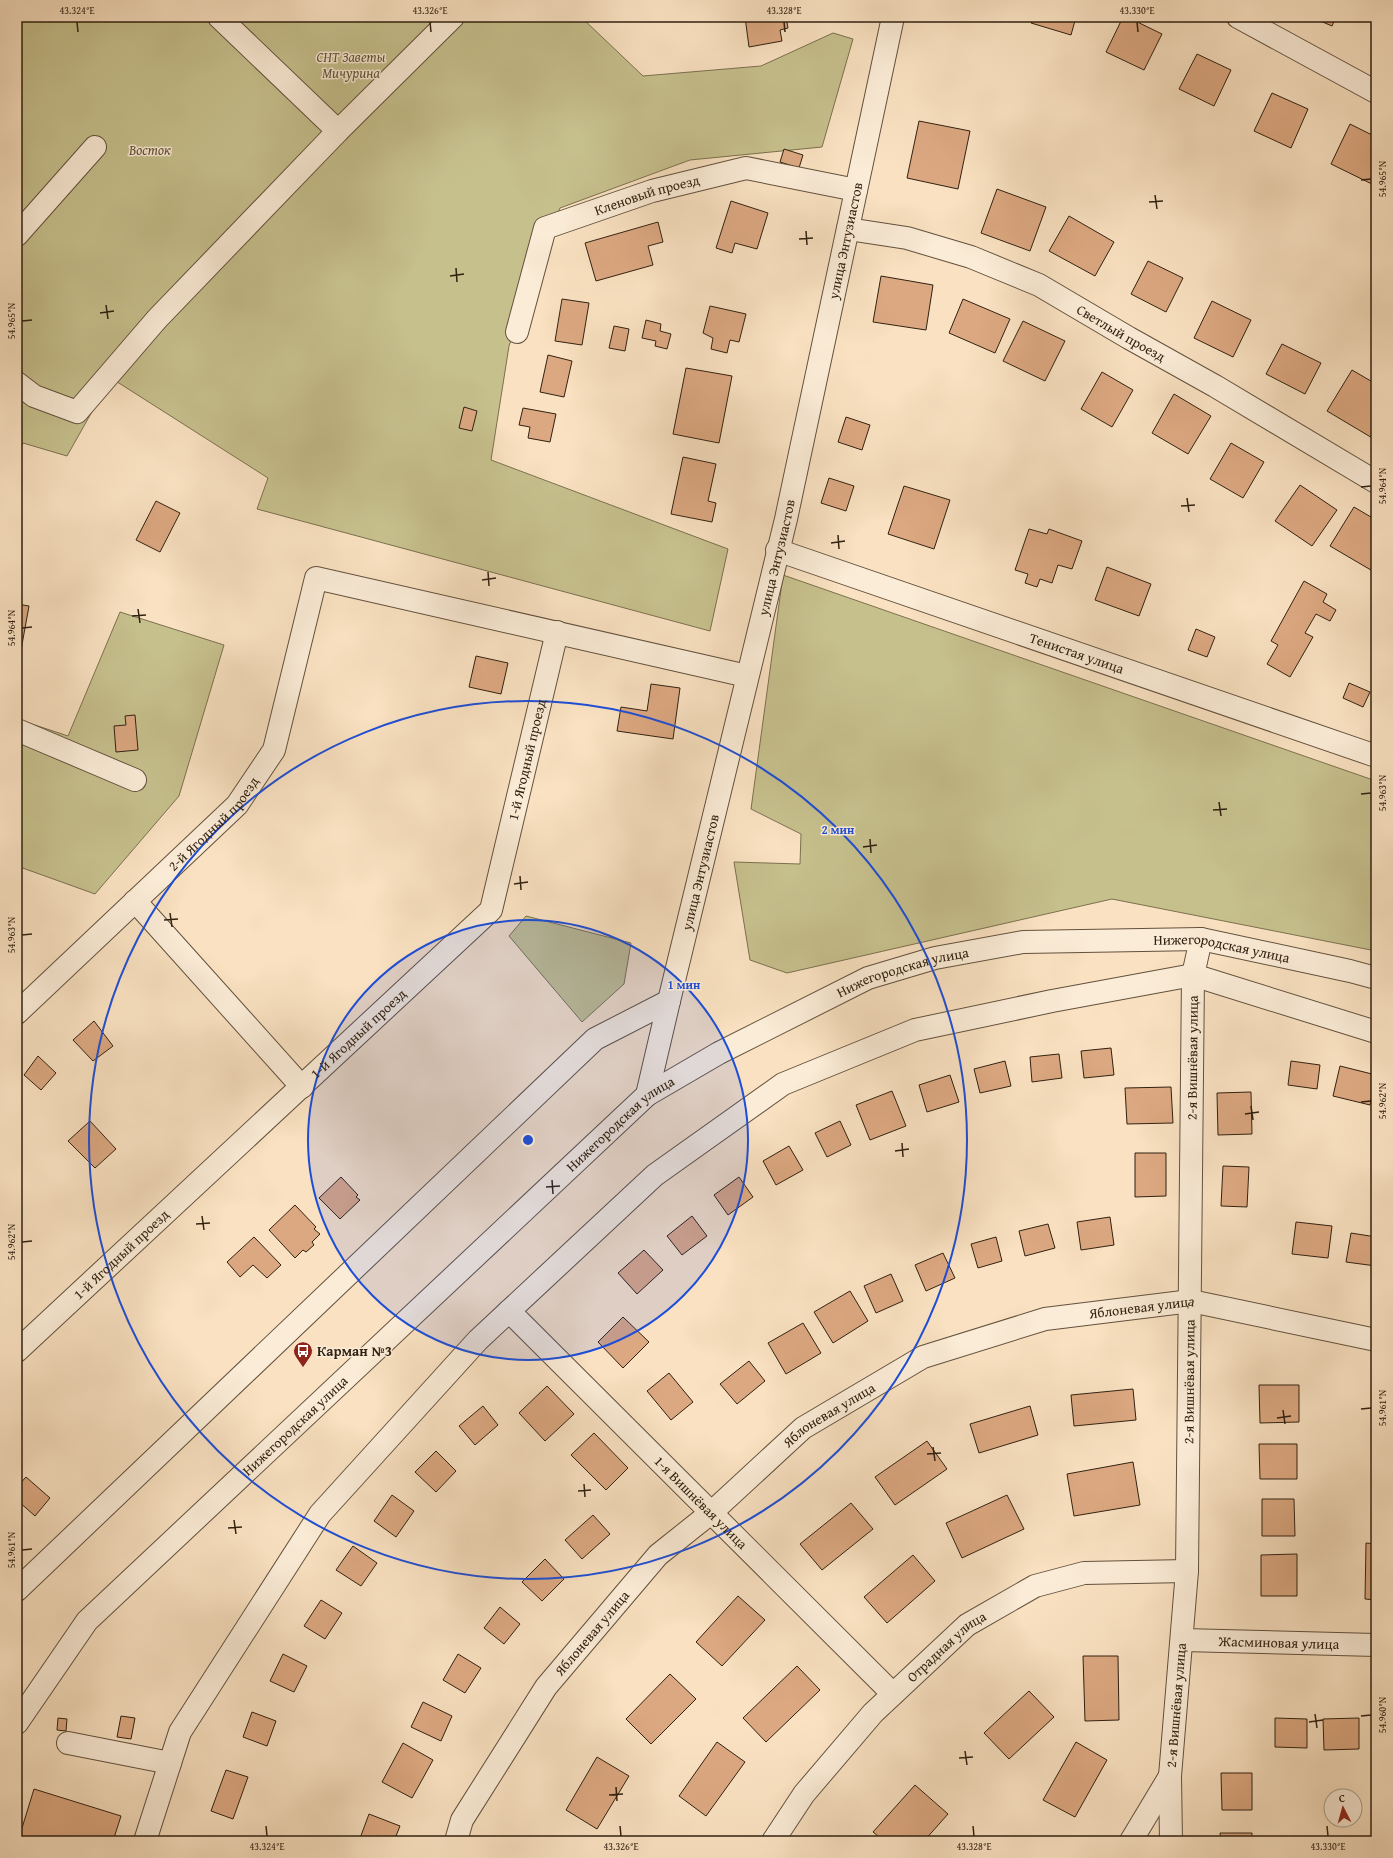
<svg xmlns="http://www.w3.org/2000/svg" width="1393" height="1858" viewBox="0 0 1393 1858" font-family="'Gentium Book Plus',serif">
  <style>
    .green { fill: #c6c08d; stroke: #7c704f }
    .building { fill: #dca881; stroke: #312111 }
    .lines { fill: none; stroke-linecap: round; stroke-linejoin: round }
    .minor-casing { stroke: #63513d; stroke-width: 24 }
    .minor { stroke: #fbecd7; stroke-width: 22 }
    .ticks { fill: none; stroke: #312111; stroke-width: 1.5 }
    .ring { fill: none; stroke: #1d4ed8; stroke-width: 2 }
    .labels { text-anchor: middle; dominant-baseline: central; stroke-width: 3; stroke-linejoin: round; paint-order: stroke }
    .park-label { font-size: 14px; font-style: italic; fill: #5e5136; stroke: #fbecd7 }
    .street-label { font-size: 14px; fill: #312111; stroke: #fbecd7 }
    .poi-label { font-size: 14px; font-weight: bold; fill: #312111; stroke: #fbecd7; text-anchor: start }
    .centre { fill: #1d4ed8; stroke: #fbecd7; stroke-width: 2 }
    .ring-label { font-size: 12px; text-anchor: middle; font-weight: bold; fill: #1d4ed8; stroke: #fbecd7; stroke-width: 3; stroke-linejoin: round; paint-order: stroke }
    .neatline { fill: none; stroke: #312111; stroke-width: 1.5 }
    .ticks-label { font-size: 10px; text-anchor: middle; fill: #312111 }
  </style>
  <rect width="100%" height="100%" fill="#f9e1c1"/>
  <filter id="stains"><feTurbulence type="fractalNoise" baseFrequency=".005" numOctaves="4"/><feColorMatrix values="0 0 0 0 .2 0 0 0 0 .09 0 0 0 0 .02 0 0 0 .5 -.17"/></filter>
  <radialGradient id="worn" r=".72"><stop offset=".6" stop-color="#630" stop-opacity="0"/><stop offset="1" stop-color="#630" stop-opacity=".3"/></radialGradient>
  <path class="green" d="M17,17h564l62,59 118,-10 72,-33 20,6 -31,108 -132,13 -130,48 -51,138 -18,114 237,89 -18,82 -453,-122 11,-31 -157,-100 -44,78 -44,-13 -6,14z
    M783,575l593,206v170l-264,-52 -325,74 -37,-13 -16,-98 66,2 1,-30 -50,-25z
    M120,612l104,33 -45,151 -84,98 -78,-28v-147l51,17z
    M526,916l105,27 -7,41 -42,38 -73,-86z"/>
  <path class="building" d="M745,17h41l2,11 -8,2 2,11 -33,6z
    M1033,17h43l-5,18 -40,-12z
    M1123,17h4l35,17 -18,36 -38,-18z
    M1311,17h25l-4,9z
    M1197,54l34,16 -17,36 -35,-17z
    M1272,93l36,16 -17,39 -37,-17z
    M919,121l51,10 -12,58 -51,-11z
    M1350,124l26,13v49l-45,-22z
    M784,149l19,6 -4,13 -19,-6z
    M997,189l49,18 -16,44 -49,-18z
    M731,201l37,12 -11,36 -22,-6 -3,10 -16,-5z
    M1069,216l45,26 -19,34 -46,-25z
    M658,222l5,20 -15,4 5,19 -57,16 -11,-38z
    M1148,261l35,17 -17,34 -35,-18z
    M881,276l52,9 -7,45 -53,-8z
    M562,299l27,4 -7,42 -27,-4z
    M963,299l47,20 -15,34 -46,-20z
    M1212,301l39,19 -18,37 -39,-19z
    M710,306l36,8 -7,28 -9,-2 -3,13 -16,-4 2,-11 -10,-5z
    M646,320l15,4 -1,7 11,3 -4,15 -12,-3 1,-5 -14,-3z
    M1023,321l42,20 -20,40 -42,-20z
    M614,326l15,3 -4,22 -16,-3z
    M1282,344l39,19 -16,31 -39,-20z
    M548,355l24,6 -8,36 -24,-5z
    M686,368l46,8 -13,67 -46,-9z
    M1352,370l24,14v52l-2,3 -47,-28z
    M1102,372l31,18 -21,37 -31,-18z
    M1174,394l37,22 -23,38 -36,-21z
    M464,407l13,4 -5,20 -13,-3z
    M523,408l33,6 -6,28 -22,-4 2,-11 -11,-2z
    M846,417l24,8 -8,25 -24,-8z
    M1231,443l33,19 -21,36 -33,-19z
    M683,457l33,7 -8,37 8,2 -4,19 -41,-8z
    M829,478l25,8 -8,25 -25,-8z
    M1300,485l37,25 -25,36 -37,-25z
    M904,486l46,14 -16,49 -46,-15z
    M156,501l24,12 -20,39 -24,-12z
    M1354,507l22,13v53l-46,-27z
    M1029,529l18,5 2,-5 33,12 -10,28 -14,-4 -6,18 -12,-4 -3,8 -12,-4 3,-9 -13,-4z
    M1107,567l44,17 -12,32 -44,-16z
    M1304,581l23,13 -4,8 13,8 -6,11 -14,-7 -11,19 8,4 -23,40 -23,-13 11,-19 -7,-4z
    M17,604l12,2 -12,66z
    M1196,629l19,8 -8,20 -19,-7z
    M476,656l32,7 -7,31 -32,-7z
    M1349,683l21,9 -7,15 -20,-9z
    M651,684l29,4 -7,51 -56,-8 4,-24 26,4z
    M135,715l3,35 -22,2 -2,-26 12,-1 -1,-9z
    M94,1021l19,25 -20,15 -20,-21z
    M1111,1048l3,27 -30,3 -3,-27z
    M1059,1054l3,24 -30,4 -2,-25z
    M38,1056l18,17 -15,17 -17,-15z
    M1005,1061l6,25 -31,7 -6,-24z
    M1291,1061l29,4 -3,24 -29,-4z
    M1340,1066l36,9 -6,30 -37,-9z
    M950,1075l9,27 -32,10 -8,-27z
    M1171,1087l2,36 -46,1 -2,-36z
    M892,1091l14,35 -36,14 -14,-35z
    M1251,1092l1,42 -34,1 -1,-42z
    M90,1121l26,28 -21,19 -27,-27z
    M840,1121l11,24 -24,12 -12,-24z
    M789,1146l14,24 -27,15 -13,-24z
    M1135,1153h31v43l-31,1z
    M1223,1166l26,1 -2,40 -26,-1z
    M341,1177l17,18 -2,2 4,3 -20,19 -21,-21z
    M739,1177l14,20 -25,18 -14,-20z
    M295,1205l21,22 -2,2 6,5 -8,8 2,3 -8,7 -3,-2 -8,8 -26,-28z
    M692,1216l15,20 -25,19 -15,-19z
    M1110,1217l4,28 -33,5 -4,-28z
    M1296,1222l36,4 -4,32 -36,-4z
    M1048,1224l7,24 -30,8 -6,-25z
    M1351,1233l25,4v29l-30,-4z
    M254,1237l27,28 -14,13 -14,-13 -13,12 -13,-15z
    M996,1237l6,24 -24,7 -7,-24z
    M644,1250l19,20 -26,24 -19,-21z
    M943,1253l12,25 -29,13 -11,-26z
    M891,1274l12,27 -27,12 -12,-27z
    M850,1291l18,30 -35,22 -19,-31z
    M623,1317l26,25 -26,26 -25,-26z
    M803,1323l18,30 -35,21 -18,-31z
    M749,1361l16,20 -28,23 -17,-20z
    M669,1373l24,29 -22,18 -24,-29z
    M1259,1385h40v37l-39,1z
    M547,1386l27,28 -29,27 -26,-28z
    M1133,1389l3,31 -62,6 -3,-31z
    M483,1406l15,19 -23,20 -16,-19z
    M1030,1406l8,29 -59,18 -9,-29z
    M594,1433l34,35 -22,22 -35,-35z
    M927,1441l20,28 -52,36 -20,-28z
    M1259,1444h38v35h-37z
    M436,1451l20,20 -20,21 -21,-20z
    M1133,1462l7,43 -66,11 -7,-42z
    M26,1477l24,21 -15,18 -18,-16v-13z
    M392,1495l22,16 -18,26 -22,-16z
    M1007,1495l17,34 -62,29 -16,-35z
    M1262,1499h32l1,37h-33z
    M851,1503l22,26 -51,41 -22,-26z
    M593,1515l17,19 -28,25 -17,-19z
    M1366,1543l10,1v56l-11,-1z
    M353,1546l24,17 -16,23 -25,-16z
    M1297,1554v42h-36v-41z
    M913,1555l22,26 -48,42 -23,-26z
    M545,1559l19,20 -22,22 -20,-19z
    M738,1596l27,24 -43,46 -26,-24z
    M321,1600l21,13 -17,26 -21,-13z
    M500,1607l20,17 -16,20 -20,-16z
    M283,1654l24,12 -13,26 -24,-11z
    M458,1654l23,14 -16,25 -22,-13z
    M1083,1656h35l1,64 -34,1z
    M797,1666l23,24 -54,52 -23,-24z
    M670,1674l26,25 -45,45 -25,-25z
    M1029,1691l25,26 -45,42 -25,-26z
    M423,1702l29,14 -11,25 -30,-14z
    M252,1712l24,9 -9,25 -24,-9z
    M121,1716l14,2 -4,21 -14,-2z
    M58,1718l9,1 -1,12 -9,-1z
    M1275,1718l32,1v29l-32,-1z
    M1359,1718v31l-35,1 -1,-31z
    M717,1742l28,20 -39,54 -27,-20z
    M1076,1742l31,18 -32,57 -32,-17z
    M403,1743l30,17 -21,38 -30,-16z
    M597,1757l32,19 -32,53 -31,-19z
    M226,1770l22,7 -15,42 -22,-8z
    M1221,1773h31v37h-30z
    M915,1785l33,29 -24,27h-40l-11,-9z
    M34,1789l87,27 -8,25h-95z
    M369,1814l31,12 -6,15h-35z
    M1220,1833h32v8h-31z"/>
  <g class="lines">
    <defs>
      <g id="minor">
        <path d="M219,17l119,114"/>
        <path d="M1238,17l138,75"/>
        <path id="s1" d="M848,229l59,9 64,19 68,28 90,53 86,48 161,96"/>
        <path d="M17,235l78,-88"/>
        <path id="s2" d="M517,332l28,-104 107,-37 94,-23 110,22"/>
        <path d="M17,383l17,13 43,16 80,-93 181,-188 115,-114"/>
        <path id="s3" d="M777,550l599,206"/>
        <path d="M17,730l118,50"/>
        <path d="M135,901l167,186"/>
        <path id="s4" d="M17,1013l220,-208 37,-55 42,-172 431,98"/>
        <path id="s5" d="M647,1095l22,-94 117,-482 107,-502"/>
        <path id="s6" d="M509,1311l384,383"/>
        <path id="s7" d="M17,1351l474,-441 66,-278"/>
        <path d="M17,1590l578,-551 74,-38"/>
        <path id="s8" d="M1183,1640l193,5"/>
        <path id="s9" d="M17,1723l70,-102 560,-526 72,-42 149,-75 67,-20 88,-16 178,-3 149,32 26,7"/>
        <path d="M68,1743l102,20"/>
        <path d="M145,1841l35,-109 140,-218 158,-174 177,-165 128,-91 132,-54 137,-29 141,-26 183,57"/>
        <path id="s10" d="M456,1841l6,-21 84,-133 112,-132 54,-43 91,-84 120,-71 122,-38 146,-18 185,39"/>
        <path id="s11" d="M773,1841l31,-47 69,-81 94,-88 68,-39 49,-13 103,-2"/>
        <path d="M1131,1841l39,-65"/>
        <path id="s12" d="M1171,1841l-1,-65 17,-205 6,-596 8,-36"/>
      </g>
    </defs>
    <use href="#minor" class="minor-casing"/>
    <use href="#minor" class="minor"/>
  </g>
  <path class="ticks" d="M77,22l1,10M430,22l1,10M784,22l1,10M1137,22l1,10M1361,180l10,-1M1155,195l2,14M1149,202l14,-1M806,231l1,14M799,239l14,-1M456,268l1,14M450,276l14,-2M106,305l2,14M100,313l14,-2M22,321l10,-1M1361,487l10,-1M1187,498l2,14M1181,506l14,-1M838,535l1,14M831,543l14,-2M488,572l1,14M482,580l14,-2M138,609l2,14M132,616l14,-1M22,628l10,-1M1361,794l10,-1M1219,802l2,14M1213,810l14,-1M870,839l1,14M863,847l14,-2M520,876l1,14M514,884l14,-2M170,913l2,14M164,920l14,-1M22,935l10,-1M1361,1102l10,-1M1251,1106l2,14M1245,1114l14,-2M902,1143l1,14M895,1151l14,-2M552,1180l1,14M546,1187l14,-1M202,1216l2,14M196,1224l14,-1M22,1242l10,-1M1361,1409l10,-1M1283,1410l2,14M1277,1418l14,-2M933,1447l2,14M927,1454l14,-1M584,1484l1,13M578,1491l13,-1M234,1520l2,14M228,1528l14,-1M22,1550l10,-1M1315,1714l2,14M1361,1716l10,-1M1309,1722l14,-2M965,1751l2,14M959,1758l14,-1M616,1787l1,14M609,1795l14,-1M266,1826l1,10M620,1826l1,10M973,1826l1,10M1327,1826l1,10"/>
  <circle cx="528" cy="1140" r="220" fill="#1d4ed8" fill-opacity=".12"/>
  <g class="ring">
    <circle cx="528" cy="1140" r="220"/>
    <circle cx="528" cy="1140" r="439"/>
  </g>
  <defs>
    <symbol id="bus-pin" viewBox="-11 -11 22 30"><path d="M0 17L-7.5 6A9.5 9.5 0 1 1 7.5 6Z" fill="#8f2418" stroke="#fbecd7"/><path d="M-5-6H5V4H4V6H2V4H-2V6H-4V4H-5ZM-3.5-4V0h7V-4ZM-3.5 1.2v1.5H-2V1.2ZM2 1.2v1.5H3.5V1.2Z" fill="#fff"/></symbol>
  </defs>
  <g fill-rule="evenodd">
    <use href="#bus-pin" x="292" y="1340" width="22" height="30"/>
  </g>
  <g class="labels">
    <g class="park-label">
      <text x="351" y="57">СНТ Заветы<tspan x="351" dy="16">Мичурина</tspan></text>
      <text x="150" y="150">Восток</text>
    </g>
    <g class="street-label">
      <text stroke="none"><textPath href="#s2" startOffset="215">Кленовый проезд</textPath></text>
      <text stroke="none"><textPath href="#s5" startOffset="877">улица Энтузиастов</textPath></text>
      <text stroke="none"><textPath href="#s1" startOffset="295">Светлый проезд</textPath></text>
      <text stroke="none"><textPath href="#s5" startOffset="553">улица Энтузиастов</textPath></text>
      <text stroke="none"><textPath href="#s3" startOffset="317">Тенистая улица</textPath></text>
      <text stroke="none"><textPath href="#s7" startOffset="802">1-й Ягодный проезд</textPath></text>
      <text stroke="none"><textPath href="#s4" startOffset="273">2-й Ягодный проезд</textPath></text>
      <text stroke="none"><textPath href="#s5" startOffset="229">улица Энтузиастов</textPath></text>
      <text stroke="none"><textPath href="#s9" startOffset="1501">Нижегородская улица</textPath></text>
      <text stroke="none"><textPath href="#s9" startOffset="1177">Нижегородская улица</textPath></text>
      <text stroke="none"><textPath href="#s7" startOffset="466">1-й Ягодный проезд</textPath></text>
      <text stroke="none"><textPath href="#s12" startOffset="784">2-я Вишнёвая улица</textPath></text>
      <text stroke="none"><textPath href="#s9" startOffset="853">Нижегородская улица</textPath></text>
      <text stroke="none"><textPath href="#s7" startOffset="142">1-й Ягодный проезд</textPath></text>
      <text stroke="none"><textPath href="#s10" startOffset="910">Яблоневая улица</textPath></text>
      <text stroke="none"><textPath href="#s12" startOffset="460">2-я Вишнёвая улица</textPath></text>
      <text stroke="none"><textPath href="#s10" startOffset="574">Яблоневая улица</textPath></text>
      <text stroke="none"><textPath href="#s9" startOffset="409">Нижегородская улица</textPath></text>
      <text stroke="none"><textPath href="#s6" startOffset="271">1-я Вишнёвая улица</textPath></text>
      <text stroke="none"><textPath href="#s10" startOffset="250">Яблоневая улица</textPath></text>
      <text stroke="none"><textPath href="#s8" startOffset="96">Жасминовая улица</textPath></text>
      <text stroke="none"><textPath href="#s11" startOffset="262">Отрадная улица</textPath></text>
      <text stroke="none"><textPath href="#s12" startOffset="136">2-я Вишнёвая улица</textPath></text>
    </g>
    <g class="poi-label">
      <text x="317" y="1351">Карман №3</text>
    </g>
  </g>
  <circle cx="528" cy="1140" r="6" class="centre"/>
  <g class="ring-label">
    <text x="838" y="834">2 мин</text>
    <text x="684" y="989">1 мин</text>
  </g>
  <rect width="1393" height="1858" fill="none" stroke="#f9e1c1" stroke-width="44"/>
  <g transform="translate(1343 1808) rotate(354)"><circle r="19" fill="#fbecd7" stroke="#aa9b88"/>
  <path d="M0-3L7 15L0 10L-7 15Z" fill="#8f2418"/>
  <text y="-6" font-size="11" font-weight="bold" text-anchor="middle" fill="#312111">С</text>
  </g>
  <rect x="22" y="22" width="1349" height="1814" class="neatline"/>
  <g class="ticks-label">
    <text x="77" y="14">43.324°E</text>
    <text x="430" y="14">43.326°E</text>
    <text x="784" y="14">43.328°E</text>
    <text x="1137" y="14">43.330°E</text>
    <text transform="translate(1382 179) rotate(-90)" y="4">54.965°N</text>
    <text transform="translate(11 321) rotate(-90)" y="4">54.965°N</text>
    <text transform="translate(1382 486) rotate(-90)" y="4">54.964°N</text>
    <text transform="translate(11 628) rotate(-90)" y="4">54.964°N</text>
    <text transform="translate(1382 793) rotate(-90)" y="4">54.963°N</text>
    <text transform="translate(11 935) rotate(-90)" y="4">54.963°N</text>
    <text transform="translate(1382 1101) rotate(-90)" y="4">54.962°N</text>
    <text transform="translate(11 1242) rotate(-90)" y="4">54.962°N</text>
    <text transform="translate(1382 1408) rotate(-90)" y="4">54.961°N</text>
    <text transform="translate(11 1550) rotate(-90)" y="4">54.961°N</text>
    <text transform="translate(1382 1715) rotate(-90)" y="4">54.960°N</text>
    <text x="267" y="1850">43.324°E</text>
    <text x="621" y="1850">43.326°E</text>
    <text x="974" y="1850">43.328°E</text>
    <text x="1328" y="1850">43.330°E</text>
  </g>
  <rect width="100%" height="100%" filter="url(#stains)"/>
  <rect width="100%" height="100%" fill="url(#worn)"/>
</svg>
